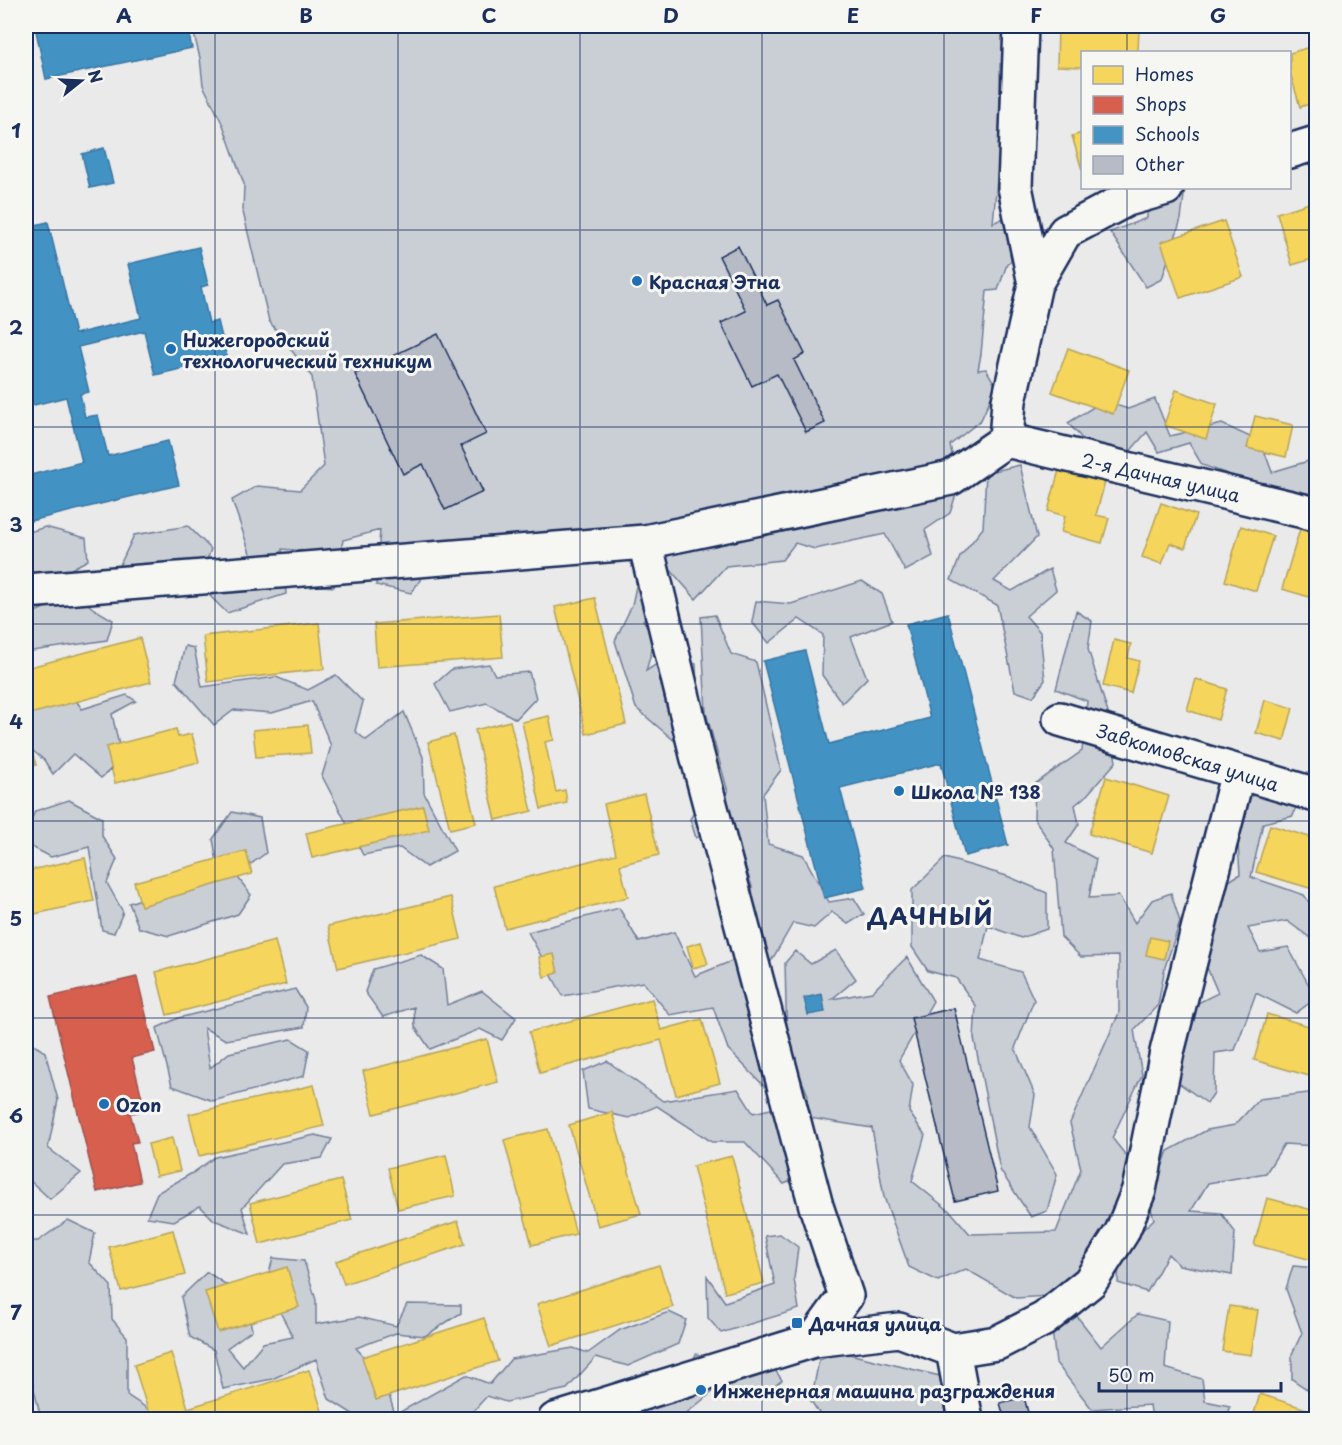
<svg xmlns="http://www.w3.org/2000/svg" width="1342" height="1445" viewBox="0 0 1342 1445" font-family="'Playpen Sans',sans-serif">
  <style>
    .green { fill: #caced5; stroke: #727e9a; stroke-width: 1.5 }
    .homes { fill: #f6d55c; stroke: #b4a35d; stroke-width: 1.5 }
    .shops { fill: #d6604d; stroke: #9e5152; stroke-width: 1.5 }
    .schools { fill: #4393c3; stroke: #3775a5; stroke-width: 1.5 }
    .building { fill: #b6bbc6; stroke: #1b2f5e; stroke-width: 1.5 }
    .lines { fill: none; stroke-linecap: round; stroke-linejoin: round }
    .minor-casing { stroke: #1b2f5e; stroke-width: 38 }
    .minor { stroke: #f6f6f2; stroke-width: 33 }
    .grid { fill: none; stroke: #1b2f5e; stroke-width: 1.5; stroke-opacity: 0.55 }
    .poi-dot { fill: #1f6fb2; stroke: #f6f6f2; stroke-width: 2 }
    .labels { text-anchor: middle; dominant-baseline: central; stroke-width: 6; stroke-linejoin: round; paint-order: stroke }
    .poi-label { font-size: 18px; font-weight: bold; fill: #1b2f5e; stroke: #f6f6f2; text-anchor: start }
    .street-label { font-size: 18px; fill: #1b2f5e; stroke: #f6f6f2 }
    .district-label { font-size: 24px; font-weight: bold; letter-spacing: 1.5px; fill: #1b2f5e; stroke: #f6f6f2 }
    .neatline { fill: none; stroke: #1b2f5e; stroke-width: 2 }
    .grid-label { font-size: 20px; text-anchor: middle; font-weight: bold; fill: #1b2f5e }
  </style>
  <rect width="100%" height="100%" fill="#e9eae9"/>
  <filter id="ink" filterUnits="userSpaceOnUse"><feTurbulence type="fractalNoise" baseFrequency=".0167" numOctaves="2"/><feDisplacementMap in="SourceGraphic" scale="12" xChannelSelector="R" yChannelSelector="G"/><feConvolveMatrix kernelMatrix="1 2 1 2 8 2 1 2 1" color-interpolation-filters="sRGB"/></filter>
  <g filter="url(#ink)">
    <path class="green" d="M192,26h820l-4,40 -8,-2v83l-7,76 15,-7 28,30 -29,18 -9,26 -11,1 -6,63 -3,16 8,-1 10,17 -15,34 -31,25 9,40 -9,28 -25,17 8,26 -28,15 -20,-37 -70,15 -20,-6 -13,17 -56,6 -30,33 -36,-41 -223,-2 -26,37 -35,-8 4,-55 -37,10 -9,47 -23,-2 7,-33 -36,-3 4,45 -59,19 -17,-17 42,-37 -20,-59 25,-14 43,4 24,-24 -12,-89 -43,-56 -26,-109 1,-28 -21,-59 -20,-40 -3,-27z
      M1148,188h37l-4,31 -19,60 -16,8 -36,-55 37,-14z
      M1155,399l15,37 52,-12 39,18 11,30 43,-13 1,3v37l-63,9 -8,-28 -43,-15 -13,-22 -30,9 -12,-20 -22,25 -29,-3 -28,-31 35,-22 25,8z
      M1020,465l17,72 -43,44 18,10 38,-22 6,21 -30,26 14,16 5,48 -12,17 -18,-6 -18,-86 -46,-25 9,-23 23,-29 3,-55z
      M188,526l23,23 -8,23 -62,6 -21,-13 14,-30z
      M45,527l41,11 2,22 -28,15 -34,3v-45z
      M641,563l29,38 -27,19 12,19 -9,32 25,-16 25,9 2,53 -21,26 -41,-35 -21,-67 17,-36z
      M862,581l20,13 10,27 -41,16 16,41 -25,25 -20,-28 1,-40 -24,-16 -30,24 -17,-21 4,-21 35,3z
      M75,594l19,15 19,11 -6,20 -81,12v-36z
      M1076,611l16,10 -4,28 20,64 8,49 -29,33 -12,10 4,19 -13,19 30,16 -7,39 30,-2 16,27 17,-23 19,-7 9,29 -15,45 -7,38 -24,25 8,45 -30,63 16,20 -13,69 -13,50 -26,38 25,32 37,-33 30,7 -3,47 37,11 3,22 25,5 -5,13h-73l-2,-14 -58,4 -36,-46 -8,-67 -32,2 -50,-29 -28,12 -29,-14 -25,-70 -12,-69 -69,-11 5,-22 -21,-49 -2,-83 10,-12 16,13 25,-14 20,29 -24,20 40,-7 35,-35 26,44 -34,59 14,25 -4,27 16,23 -13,46 40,32 18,21 86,-2 25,-63 -11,-46 49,-110v-57l-38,1 -20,-20 -7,-88 -20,-31 1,-34 47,-33 5,-50 -31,-12z
      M715,615l16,39 25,8 25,108 -18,24 5,50 35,11 26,47 25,-4 10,16 -16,10 -16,-12 -18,16 -21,-5 -23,40 -13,-19 -5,-57 -21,-65 -35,16 -6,-19 13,-22 25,-5 -22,-79 -5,-96z
      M185,646l9,2 8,39 74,-10 32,13 28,-15 27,27 -8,29 11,9 38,-28 19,45 1,36 31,58 -29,16 -26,-19 -37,7 -41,-79 9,-30 -19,-45 -40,12 -38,-3 -20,15 -38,-44z
      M489,664l6,11 34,-3 7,26 -20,21 -29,-16 -37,9 -15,-28 17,-15z
      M34,684l31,1 17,24 45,-14 9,6 -24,13 10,45 -21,19 -28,-24 -20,20 -9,-14 -18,-15v-47z
      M1258,769l41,29 -6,18 -30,7 -12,54 53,18 9,13 3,-1v35l-29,-21 -39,7 12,24 28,-5 28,51 -20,15 -40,-20 -21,57 -20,3 -1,40 -7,10 -38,-27 20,-40 -7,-25 36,-18 -13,-30 -5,-63 40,-26 -4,-62z
      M69,800l33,18v18l15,23 -10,24 16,29 -9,21 -12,-3 -13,-83 -38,10 -25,-13v-11l9,-22z
      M232,812l28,6 6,35 -30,22 15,20 -13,19 -69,22 -30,-8 -10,-25 90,-30 -6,-34z
      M945,858l62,18 40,17v36l-26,9 -33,-12 -8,34 41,12 13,28 -19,48 20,47 -5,32 27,47 -10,37 -16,6 -31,-47 -26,-132 2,-32 -20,-28 -28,-7 -16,-24v-57z
      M619,908l20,34 35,-10 21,44 49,-20 35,124 -12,9 -39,-40 -15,-42 -43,8 -27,-33 -80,14 -35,-64z
      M421,955l22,14 4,36 35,-14 34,27 -14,22 -22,-11 -50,20 -15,-22 -1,-20 -31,10 -18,-25 8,-23z
      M295,989l11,18 -2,20 -78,13 -22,-12 6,40 19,-15 62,-14 18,11 -5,26 -91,25 -41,-15 -15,-58 21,-10z
      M26,1040l19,12 13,48 -10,48 33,25 -31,26 -24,-22z
      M607,1061l56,40 75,-12 15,24 31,-7 19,70 -19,8 -39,-42h-33l-55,-36 -28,12 -41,-9 -5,-38z
      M1316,1092v54l-32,-2 -18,29 -58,10 -17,28 30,2 14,19 -3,43 -53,-10 -11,-11 -21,38 -29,-9 1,-30 35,-34 -5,-17 19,-51 39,-21 28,-5 24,-26z
      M315,1135l17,4 -10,19 -40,6 -40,44 8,26 -36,-14 -14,-14 -26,15 -27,-4 10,-24 37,-21 21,-15z
      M68,1220l27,13 -6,29 22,24 1,33 15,18v58l36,24h-122l-15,-64v-114h12z
      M780,1234l18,13 -4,32 5,30 -78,24 -13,-15 -1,-42 18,26 50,-17 -10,-49z
      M273,1258l31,3 12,39v24l43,-7 37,9 11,-22 54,1v8l-36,23 -29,-3 -40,15 28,30 11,37 71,-40 24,9 21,-25 62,-11 15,5 32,-23 49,-18 17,8 -8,24 -50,22 -32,-9 -29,32 -61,13 -19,-6 -21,23 -104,1 -33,-21 -13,-40 -44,20 -49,10 -9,-39 -24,-13 -9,-40 26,-25 38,25 7,33 -25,18 16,19 20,-24 30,-6 -27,-52z
      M1293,1266l23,2v59l-5,5 5,6v57l-24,-16v-25l10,-21 -16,-44z
      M841,1352l107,26 7,21 31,20h-163l-12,-18 8,-41z
      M696,1354l29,7 48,6 9,13 -18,15 -49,-5 -36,29h-19l-12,-2 -3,3h-110l8,-11 103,-37 40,2z"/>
    <path class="homes" d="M1058,26h81l-1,26h-56v15l-25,-1z
      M1316,45v57l-16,5 -10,-35v-19z
      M1082,133v37l-10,-34z
      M1316,201v57l-24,7 -15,-52z
      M1224,221l19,56 -63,21 -19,-56z
      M1068,348l61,22 -16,44 -61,-22z
      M1176,390l41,14 -11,35 -42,-14z
      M1255,416l38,9 -7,32 -39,-9z
      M1059,470l46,12 -9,33 13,3 -7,25 -41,-11 4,-16 -17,-5z
      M1161,503l35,12 -11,33 -15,-5 -8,21 -20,-7z
      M1241,526l32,10 -17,55 -31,-10z
      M1300,529l16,5v65l-34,-10z
      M595,598l31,126 -40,10 -31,-127z
      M499,614l4,43 -126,10 -3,-43z
      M319,623l5,46 -116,13 -5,-46z
      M140,638l11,44 -125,33v-47z
      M1114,640l17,4 -3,14 11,3 -8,32 -28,-7z
      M1196,679l31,10 -9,31 -31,-10z
      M1265,700l28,8 -9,33 -28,-8z
      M549,716l5,24 -9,2 11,50 9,-2 2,13 -26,6 -19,-87z
      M510,721l22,90 -36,9 -21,-90z
      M308,725l3,28 -55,4 -3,-27z
      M26,727l10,38 -10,3z
      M176,729l2,8 14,-3 7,28 -84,21 -9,-36z
      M454,735l22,88 -26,6 -22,-87z
      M1106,777l63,19 -17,57 -63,-19z
      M644,794l15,61 -39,10 8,32 -123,31 -11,-42 122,-32 -12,-50z
      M423,806l6,24 -117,28 -6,-25z
      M1270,825l46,14v51l-60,-18z
      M246,851l6,23 -111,32 -7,-24z
      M85,858l9,43 -64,14 -4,-18v-26z
      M451,897l10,42 -123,29 -10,-42z
      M1150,937l18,4 -4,18 -18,-4z
      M275,941l11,43 -119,31 -11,-43z
      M701,942l7,22 -15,4 -6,-22z
      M554,954l4,19 -14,4 -5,-20z
      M652,999l9,31 41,-11 18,64 -44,12 -15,-55 -121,33 -11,-41z
      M1267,1014l49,14v50l-62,-18z
      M487,1039l11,43 -124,32 -11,-43z
      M314,1085l10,41 -125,30 -10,-42z
      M612,1112l29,102 -43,12 -29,-101z
      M548,1129l28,105 -44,11 -28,-105z
      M172,1138l8,33 -24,5 -8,-32z
      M446,1155l9,41 -57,13 -10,-41z
      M732,1156l32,127 -39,10 -32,-127z
      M341,1180l11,40 -92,24 -10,-41z
      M1267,1198l49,13v50l-62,-16z
      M458,1221l7,23 -121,40 -8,-23z
      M173,1230l12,45 -64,16 -12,-44z
      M659,1265l14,42 -122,39 -14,-42z
      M287,1267l12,40 -81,25 -13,-40z
      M1229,1306l29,4 -7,45 -29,-4z
      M484,1318l14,43 -122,39 -14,-43z
      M171,1353l17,55 121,-38 14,44 -17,6h-155l-17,-55z
      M1260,1394l56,18v8h-64z"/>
    <path class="shops" d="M137,977l18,75 -23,6 10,40 -7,2 3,12 -8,1 8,29 -7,1 9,39 -43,10 -47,-195z"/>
    <path class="schools" d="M35,26h152l5,22 -146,31z
      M104,148l9,35 -23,5 -8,-34z
      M48,222l27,112 66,-16 -13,-54 71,-17 9,38 -7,2 8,36 9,-2 9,37 -72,17 -11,-44 -66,16 11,45 -9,2 5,23 13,-2 10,41 60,-15 11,44 -153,37v-46l56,-14 -16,-65 -40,10v-180z
      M948,613l60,232 -43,11 -24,-93 -101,25 26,100 -42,10 -61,-237 42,-10 24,93 101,-26 -24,-94z
      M822,994l3,18 -17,3 -4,-17z"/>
    <path class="building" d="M738,246l29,59 11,-5 27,54 -11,6 31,63 -19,9 -29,-58 -25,12 -31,-63 25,-12 -27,-55z
      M438,334l48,100 -25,12 22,46 -38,18 -22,-46 -20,10 -48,-100z
      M954,1008l44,183 -43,10 -44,-183z
      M1024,1397l6,23h-25l-5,-17z"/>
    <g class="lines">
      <defs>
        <path id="minor" d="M1290,151l26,-8
          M1035,284l30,-52 62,-33 39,-11
          M1006,440l3,-39 26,-117 -20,-97 6,-161
          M1006,440l310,74
          M645,542l52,213 119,451 30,90 -32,44
          M26,591l619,-49 306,-64 55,-38
          M1060,719l256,76
          M953,1350l13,70
          M555,1420l259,-80 85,-10 54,20 44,-7 47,-24 46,-37 32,-50 17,-42 28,-138 71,-280"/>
      </defs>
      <use href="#minor" class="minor-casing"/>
      <use href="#minor" class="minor"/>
    </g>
  </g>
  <path class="grid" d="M215,26v1394M398,26v1394M580,26v1394M762,26v1394M944,26v1394M1127,26v26M1127,188v1232M26,230h1290M26,427h1290M26,624h1290M26,821h1290M26,1018h1290M26,1215h1290"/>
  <g class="poi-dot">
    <circle cx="637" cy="281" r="6"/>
    <circle cx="171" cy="349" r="6"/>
    <circle cx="899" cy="791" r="6"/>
    <circle cx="104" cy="1104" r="6"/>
    <rect x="791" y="1317" width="12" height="12" rx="3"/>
    <circle cx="701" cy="1390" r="6"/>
  </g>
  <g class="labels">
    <g class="poi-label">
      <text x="649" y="281">Красная Этна</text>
      <text x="183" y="339">Нижегородский<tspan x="183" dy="21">технологический техникум</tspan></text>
      <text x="911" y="791">Школа № 138</text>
      <text x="116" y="1104">Ozon</text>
      <text x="809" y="1323">Дачная улица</text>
      <text x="713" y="1390">Инженерная машина разграждения</text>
    </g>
    <g class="street-label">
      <text transform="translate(1161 477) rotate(13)">2-я Дачная улица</text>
      <text transform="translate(1188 757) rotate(17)">Завкомовская улица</text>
    </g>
    <g class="district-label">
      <text x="931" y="915">ДАЧНЫЙ</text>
    </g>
  </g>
  <rect width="1342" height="1445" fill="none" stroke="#f6f6f2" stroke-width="66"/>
  <rect x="1081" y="51" width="210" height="138" fill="#f6f6f2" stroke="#9ea6b7" stroke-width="1.5"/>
  <rect x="1093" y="66" width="30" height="18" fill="#f6d55c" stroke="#9ea6b7" stroke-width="1.5"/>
  <text x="1135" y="81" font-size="18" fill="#1b2f5e">Homes</text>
  <rect x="1093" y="96" width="30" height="18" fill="#d6604d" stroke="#9ea6b7" stroke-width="1.5"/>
  <text x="1135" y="111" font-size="18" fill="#1b2f5e">Shops</text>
  <rect x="1093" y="126" width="30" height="18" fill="#4393c3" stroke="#9ea6b7" stroke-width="1.5"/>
  <text x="1135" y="141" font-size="18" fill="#1b2f5e">Schools</text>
  <rect x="1093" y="156" width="30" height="18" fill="#b6bbc6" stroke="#9ea6b7" stroke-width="1.5"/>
  <text x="1135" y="171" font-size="18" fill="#1b2f5e">Other</text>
  <g transform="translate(81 81) rotate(72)" stroke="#f6f6f2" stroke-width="4.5" paint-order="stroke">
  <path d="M0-4.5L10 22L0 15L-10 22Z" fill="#1b2f5e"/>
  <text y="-9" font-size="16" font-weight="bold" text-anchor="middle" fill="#1b2f5e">N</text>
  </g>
  <path d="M1099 1382v9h182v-9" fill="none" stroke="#1b2f5e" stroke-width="3"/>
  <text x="1108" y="1382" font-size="18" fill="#1b2f5e" stroke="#f6f6f2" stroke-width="4.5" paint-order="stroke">50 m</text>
  <rect x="33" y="33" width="1276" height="1379" class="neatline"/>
  <g class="grid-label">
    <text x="124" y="23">A</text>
    <text x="306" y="23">B</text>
    <text x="489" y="23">C</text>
    <text x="671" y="23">D</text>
    <text x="853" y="23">E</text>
    <text x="1036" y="23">F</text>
    <text x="1218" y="23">G</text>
    <text x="16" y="138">1</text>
    <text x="16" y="335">2</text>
    <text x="16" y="532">3</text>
    <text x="16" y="729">4</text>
    <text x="16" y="926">5</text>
    <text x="16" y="1123">6</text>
    <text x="16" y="1320">7</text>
  </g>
</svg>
